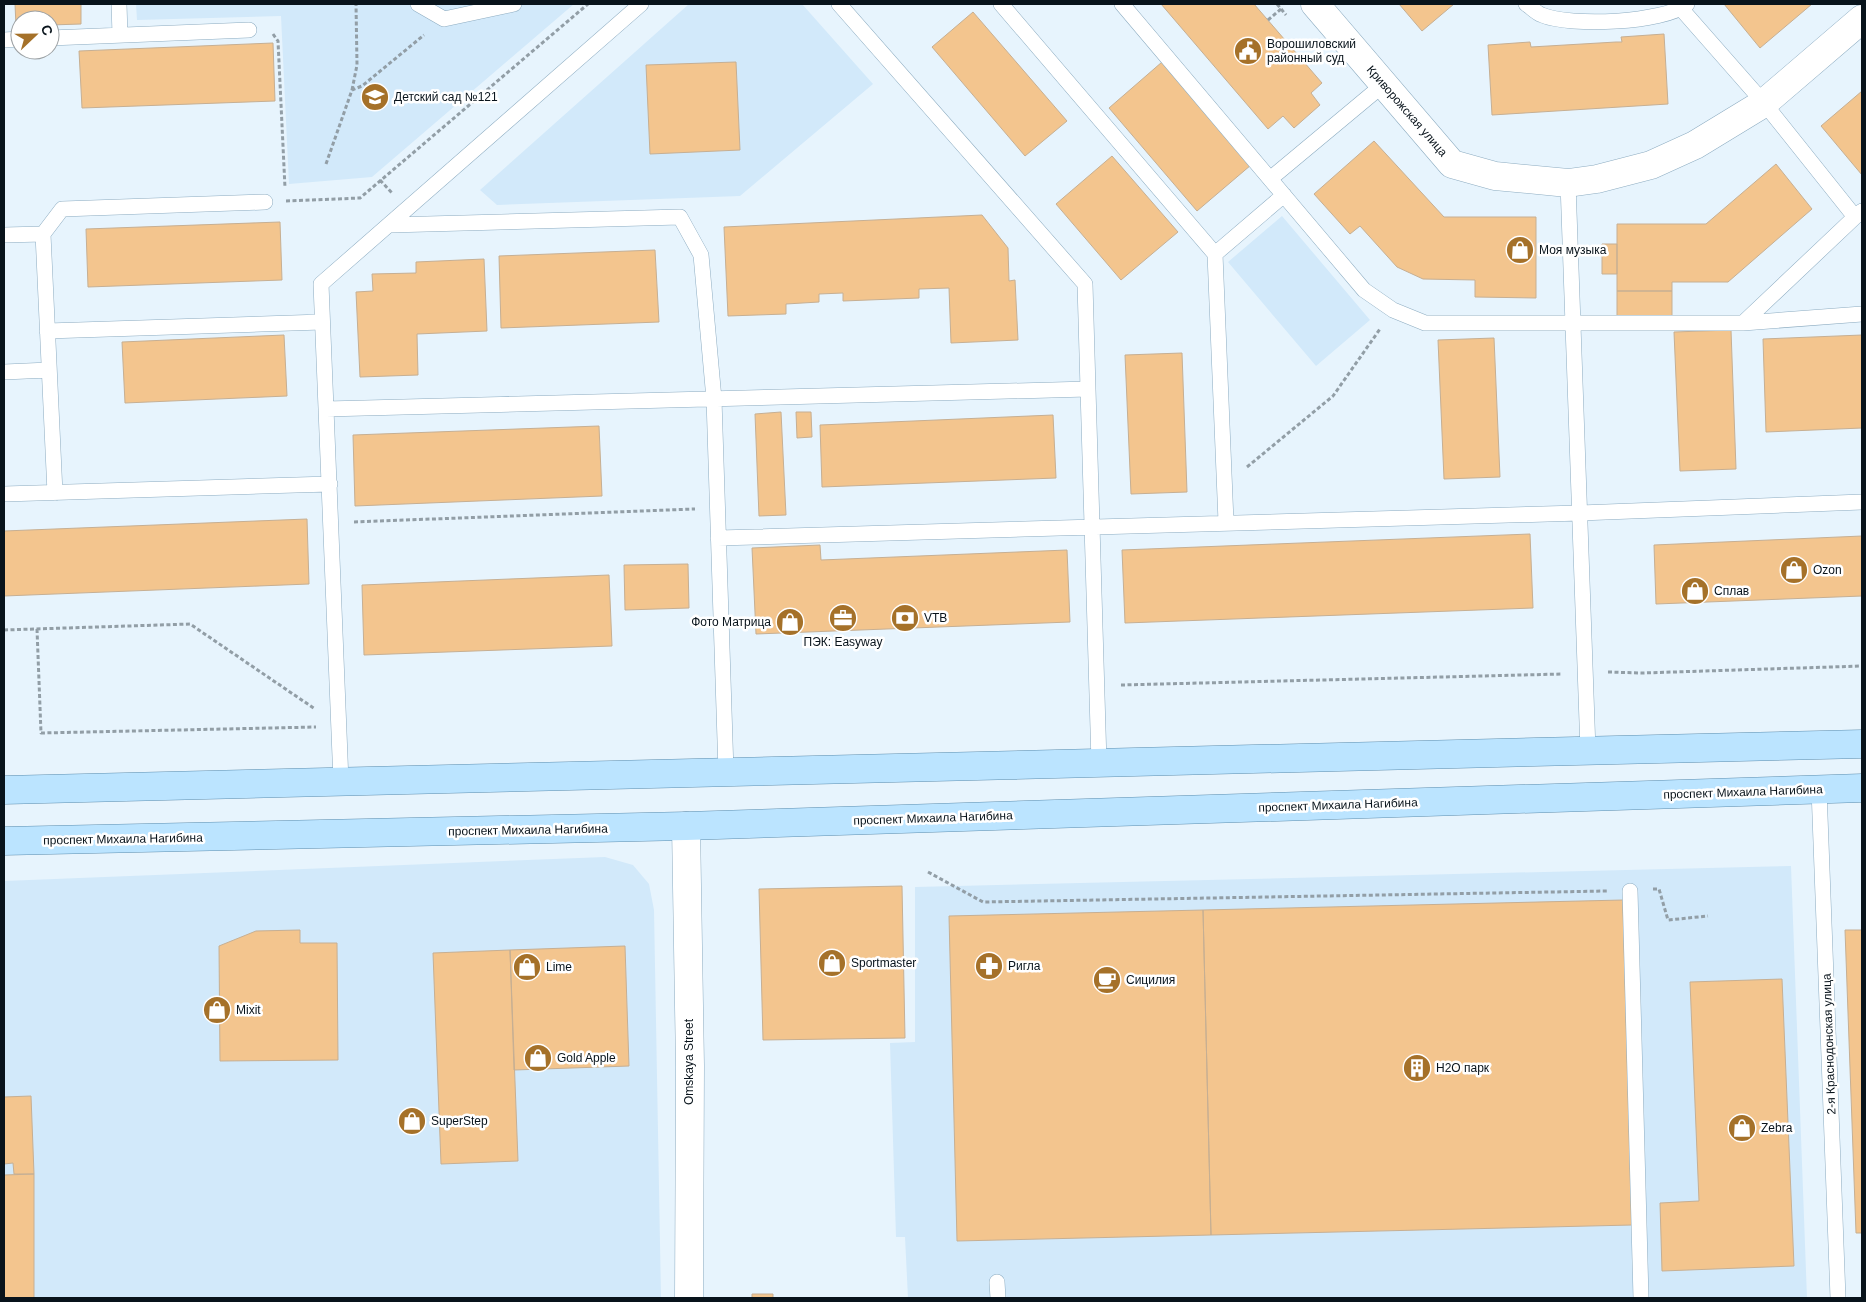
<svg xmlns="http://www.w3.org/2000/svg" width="1866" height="1302" viewBox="0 0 1866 1302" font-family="Helvetica,sans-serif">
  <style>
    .built { fill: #d2e9fa }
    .building { fill: #f3c58e; stroke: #c6af93 }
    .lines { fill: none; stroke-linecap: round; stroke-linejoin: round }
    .lane-casing { stroke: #8dacc1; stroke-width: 16 }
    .street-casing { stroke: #8dacc1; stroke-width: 29 }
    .primary-casing { stroke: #5f8faf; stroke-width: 29 }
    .path { stroke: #929ea6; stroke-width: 3; stroke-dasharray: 4 2.5; stroke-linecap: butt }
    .lane { stroke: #fff; stroke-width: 15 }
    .street { stroke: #fff; stroke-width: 28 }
    .primary { stroke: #bbe4ff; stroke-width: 28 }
    .labels { text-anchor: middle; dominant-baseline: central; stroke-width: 5; stroke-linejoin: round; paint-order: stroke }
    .poi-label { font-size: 12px; fill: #08131b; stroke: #fff; text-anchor: start }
    .street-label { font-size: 12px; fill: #08131b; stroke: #fff }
  </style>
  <rect width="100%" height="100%" fill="#e7f4fd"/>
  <path class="built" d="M136,4h438l-202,173 -83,7 -8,-168 -144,4z
    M689,4h113l71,80 -133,112 -243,9 -17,-15z
    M1282,216l88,104 -54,46 -88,-104z
    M605,857l28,8 16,19 5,26 7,388h-657v-417z
    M1791,866l16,432h-899l-3,-61h-9l-6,-194 25,-1v-155z"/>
  <path class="building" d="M15,4h66v20l-31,1v-5h-30v6h-4z
    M1161,4h93l68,79 -11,10 9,12 -26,23 -11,-12 -15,13z
    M1399,4h55l-32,27z
    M1724,4h88l-52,44z
    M973,12l94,109 -42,35 -93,-109z
    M1664,34l4,70 -176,11 -4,-70 42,-3 1,5 85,-5h6l-1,-5z
    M273,43l2,58 -193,7 -3,-57z
    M736,62l4,88 -90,4 -4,-89z
    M1162,62l89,103 -54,46 -88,-103z
    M1862,91v84l-41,-49z
    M1374,141l70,76h92v81l-61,-1v-17l-52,-1 -26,-12 -37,-41 -10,8 -36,-40z
    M1112,156l66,76 -57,48 -65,-76z
    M1776,164l36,45 -84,73h-56v9h-55v-67h89z
    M982,215l26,33 1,33 6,-1 3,60 -67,3 -2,-55 -30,1v9l-76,3v-8l-24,1v8l-33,2v10l-58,2 -4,-89z
    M280,222l2,58 -194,7 -2,-58z
    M1602,244h15v30h-15z
    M655,250l4,72 -158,6 -2,-72z
    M484,259l3,72 -70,3 1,41 -58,2 -4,-85 17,-1 -1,-17 44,-1v-11z
    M1617,291h55v25h-55z
    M1731,330l5,139 -56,2 -6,-139z
    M284,335l3,61 -162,7 -3,-61z
    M1862,335v93l-96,4 -3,-93z
    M1494,338l6,139 -56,2 -6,-139z
    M1182,353l5,139 -56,2 -6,-139z
    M781,412l5,103 -27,1 -4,-102z
    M796,412h15l1,25 -15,1z
    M1053,415l3,63 -234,9 -2,-62z
    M599,426l3,70 -247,10 -2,-71z
    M307,519l2,65 -305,12v-65z
    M1530,534l3,74 -408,15 -3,-73z
    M1862,536v60l-206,8 -2,-59z
    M820,545l1,15 246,-10 3,72 -314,12 -4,-86z
    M688,564l1,44 -64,2 -1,-45z
    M609,575l3,71 -248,9 -2,-70z
    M902,886l3,152 -142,2 -4,-151z
    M1623,900l9,325 -421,10 -8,-325z
    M1203,910l8,325 -254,6 -8,-325z
    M300,930v13h37l1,117 -118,1 -1,-115 37,-15z
    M1845,930h17v303h-6z
    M625,946l4,120 -115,4 -4,-120z
    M510,950l8,211 -77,3 -8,-211z
    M1782,979l12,287 -132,5 -2,-68 39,-2 -9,-219z
    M31,1096l3,78h-20l-1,-11 -9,1v-67z
    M34,1174v124h-30v-123z
    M752,1294h21v4h-21z"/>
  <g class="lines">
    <defs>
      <path id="lane" d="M119,4l1,31
        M418,4l26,15 70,-15
        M839,4l246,280 3,105
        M1001,4l214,250
        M1122,4l242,286 29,20 32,13h318l119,-9
        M1526,4c5,3 10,9 16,11 28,12 122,8 145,-11
        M1677,4l87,99 91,114 7,-6
        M50,38l199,-8
        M4,40l16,-1
        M1270,179l114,-95
        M1568,183l20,568
        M390,225l290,-8 21,38 13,144 12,373
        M43,234l19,-25 203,-7
        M4,235l39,-1 12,259
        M1743,323l112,-106
        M47,331l275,-9
        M4,372l45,-2
        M326,409l762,-20 11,374
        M4,494l326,-10
        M1226,522l-11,-268 69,-59
        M718,538l862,-25 282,-11
        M341,782l-20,-498 320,-280
        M1819,789l19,509
        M1630,891l11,407
        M997,1282l1,16"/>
      <path id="street" d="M1315,4l137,160 43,12 73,7 29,-4 54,-14 44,-20 69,-42 98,-84
        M686,826l4,240 -1,232"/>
      <path id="primary" d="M4,790l1858,-46
        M4,841l682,-15 1176,-38"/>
    </defs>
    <use href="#lane" class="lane-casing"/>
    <use href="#street" class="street-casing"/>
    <use href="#primary" class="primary-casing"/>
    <path class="path" d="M1277,4l9,11
      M1268,20l13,-11
      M273,34l5,7 7,147
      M352,90l5,-25 -1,-61
      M326,164l26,-74 10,-4 62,-51
      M380,180l12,13
      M286,201l74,-3 228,-194
      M1247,467l86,-71 47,-67
      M354,522l341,-13
      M37,629l4,104 275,-6
      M4,630l186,-6 125,85
      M1608,672l34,1 220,-7
      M1121,685l441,-11
      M928,872l55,30 624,-11
      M1653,889h6l9,31 40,-4"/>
    <use href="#lane" class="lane"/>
    <use href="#street" class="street"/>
    <use href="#primary" class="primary"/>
  </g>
  <defs>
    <symbol id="civic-disc" viewBox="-11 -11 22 22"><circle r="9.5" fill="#a57129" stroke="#fff"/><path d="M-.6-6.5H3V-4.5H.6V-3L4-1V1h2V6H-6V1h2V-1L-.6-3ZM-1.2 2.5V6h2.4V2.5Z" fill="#fff"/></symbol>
    <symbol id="school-disc" viewBox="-11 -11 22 22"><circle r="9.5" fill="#a57129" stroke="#fff"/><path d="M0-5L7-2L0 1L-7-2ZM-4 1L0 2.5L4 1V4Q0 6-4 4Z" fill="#fff"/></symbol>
    <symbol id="shop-disc" viewBox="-11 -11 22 22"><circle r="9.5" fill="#a57129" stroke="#fff"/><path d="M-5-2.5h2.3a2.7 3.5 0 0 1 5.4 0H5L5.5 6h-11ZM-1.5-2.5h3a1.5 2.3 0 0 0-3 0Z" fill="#fff"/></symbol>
    <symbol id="office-disc" viewBox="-11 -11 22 22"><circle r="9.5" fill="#a57129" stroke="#fff"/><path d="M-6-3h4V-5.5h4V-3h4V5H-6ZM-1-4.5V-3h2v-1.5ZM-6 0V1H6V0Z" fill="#fff"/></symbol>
    <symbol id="bank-disc" viewBox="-11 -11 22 22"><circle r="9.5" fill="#a57129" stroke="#fff"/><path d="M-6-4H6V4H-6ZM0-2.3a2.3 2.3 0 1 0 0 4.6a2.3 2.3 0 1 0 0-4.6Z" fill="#fff"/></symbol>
    <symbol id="pharmacy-disc" viewBox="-11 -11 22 22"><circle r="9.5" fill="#a57129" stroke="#fff"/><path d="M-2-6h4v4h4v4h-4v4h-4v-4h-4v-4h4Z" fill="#fff"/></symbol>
    <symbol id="cafe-disc" viewBox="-11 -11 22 22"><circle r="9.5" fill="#a57129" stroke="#fff"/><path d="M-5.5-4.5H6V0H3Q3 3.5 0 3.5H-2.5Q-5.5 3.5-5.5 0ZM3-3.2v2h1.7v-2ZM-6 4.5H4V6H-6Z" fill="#fff"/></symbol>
    <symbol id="building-disc" viewBox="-11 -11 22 22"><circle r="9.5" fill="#a57129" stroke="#fff"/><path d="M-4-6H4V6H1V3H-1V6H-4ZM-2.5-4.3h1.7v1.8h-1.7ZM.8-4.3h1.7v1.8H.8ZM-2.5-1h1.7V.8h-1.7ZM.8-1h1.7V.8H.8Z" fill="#fff"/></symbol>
  </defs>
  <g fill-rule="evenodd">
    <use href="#civic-disc" x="1232" y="35" width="32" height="32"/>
    <use href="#school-disc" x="359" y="81" width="32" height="32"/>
    <use href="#shop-disc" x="1504" y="234" width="32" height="32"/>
    <use href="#shop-disc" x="1778" y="554" width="32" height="32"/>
    <use href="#shop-disc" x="1679" y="575" width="32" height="32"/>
    <use href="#office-disc" x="827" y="602" width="32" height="32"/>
    <use href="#bank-disc" x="889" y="602" width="32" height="32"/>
    <use href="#shop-disc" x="774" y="606" width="32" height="32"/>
    <use href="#shop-disc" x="816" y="947" width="32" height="32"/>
    <use href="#pharmacy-disc" x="973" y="950" width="32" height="32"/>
    <use href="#shop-disc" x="511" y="951" width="32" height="32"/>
    <use href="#cafe-disc" x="1091" y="964" width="32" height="32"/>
    <use href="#shop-disc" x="201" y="994" width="32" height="32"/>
    <use href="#shop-disc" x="522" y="1042" width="32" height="32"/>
    <use href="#building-disc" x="1401" y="1052" width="32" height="32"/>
    <use href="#shop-disc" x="396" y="1105" width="32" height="32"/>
    <use href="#shop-disc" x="1726" y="1112" width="32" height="32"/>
  </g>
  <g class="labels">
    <g class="poi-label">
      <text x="1267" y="44">Ворошиловский<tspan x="1267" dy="14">районный суд</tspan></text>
      <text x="394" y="97">Детский сад №121</text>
      <text x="1539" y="250">Моя музыка</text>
      <text x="1813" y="570">Ozon</text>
      <text x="1714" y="591">Сплав</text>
      <text x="924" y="618">VTB</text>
      <text x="771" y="622" text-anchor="end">Фото Матрица</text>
      <text x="843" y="642" text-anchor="middle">ПЭК: Easyway</text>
      <text x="851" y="963">Sportmaster</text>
      <text x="1008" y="966">Ригла</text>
      <text x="546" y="967">Lime</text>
      <text x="1126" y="980">Сицилия</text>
      <text x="236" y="1010">Mixit</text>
      <text x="557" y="1058">Gold Apple</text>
      <text x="1436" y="1068">H2O парк</text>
      <text x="431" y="1121">SuperStep</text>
      <text x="1761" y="1128">Zebra</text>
    </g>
    <g class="street-label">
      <text transform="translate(1407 111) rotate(49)">Криворожская улица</text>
      <text transform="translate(1743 792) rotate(-2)">проспект Михаила Нагибина</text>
      <text transform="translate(1338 805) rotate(-2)">проспект Михаила Нагибина</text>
      <text transform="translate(933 818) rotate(-2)">проспект Михаила Нагибина</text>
      <text transform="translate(528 830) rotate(-1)">проспект Михаила Нагибина</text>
      <text transform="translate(123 839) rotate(-1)">проспект Михаила Нагибина</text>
      <text transform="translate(1829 1044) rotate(-92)">2-я Краснодонская улица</text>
      <text transform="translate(689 1062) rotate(-90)">Omskaya Street</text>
    </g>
  </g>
  <rect width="1866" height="1302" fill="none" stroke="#08131b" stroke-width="10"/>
  <g transform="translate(35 35) rotate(68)"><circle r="24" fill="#ffffff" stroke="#9ca1a4"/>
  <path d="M0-4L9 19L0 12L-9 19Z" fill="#a57129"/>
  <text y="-8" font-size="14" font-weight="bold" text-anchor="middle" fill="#08131b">С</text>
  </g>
</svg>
